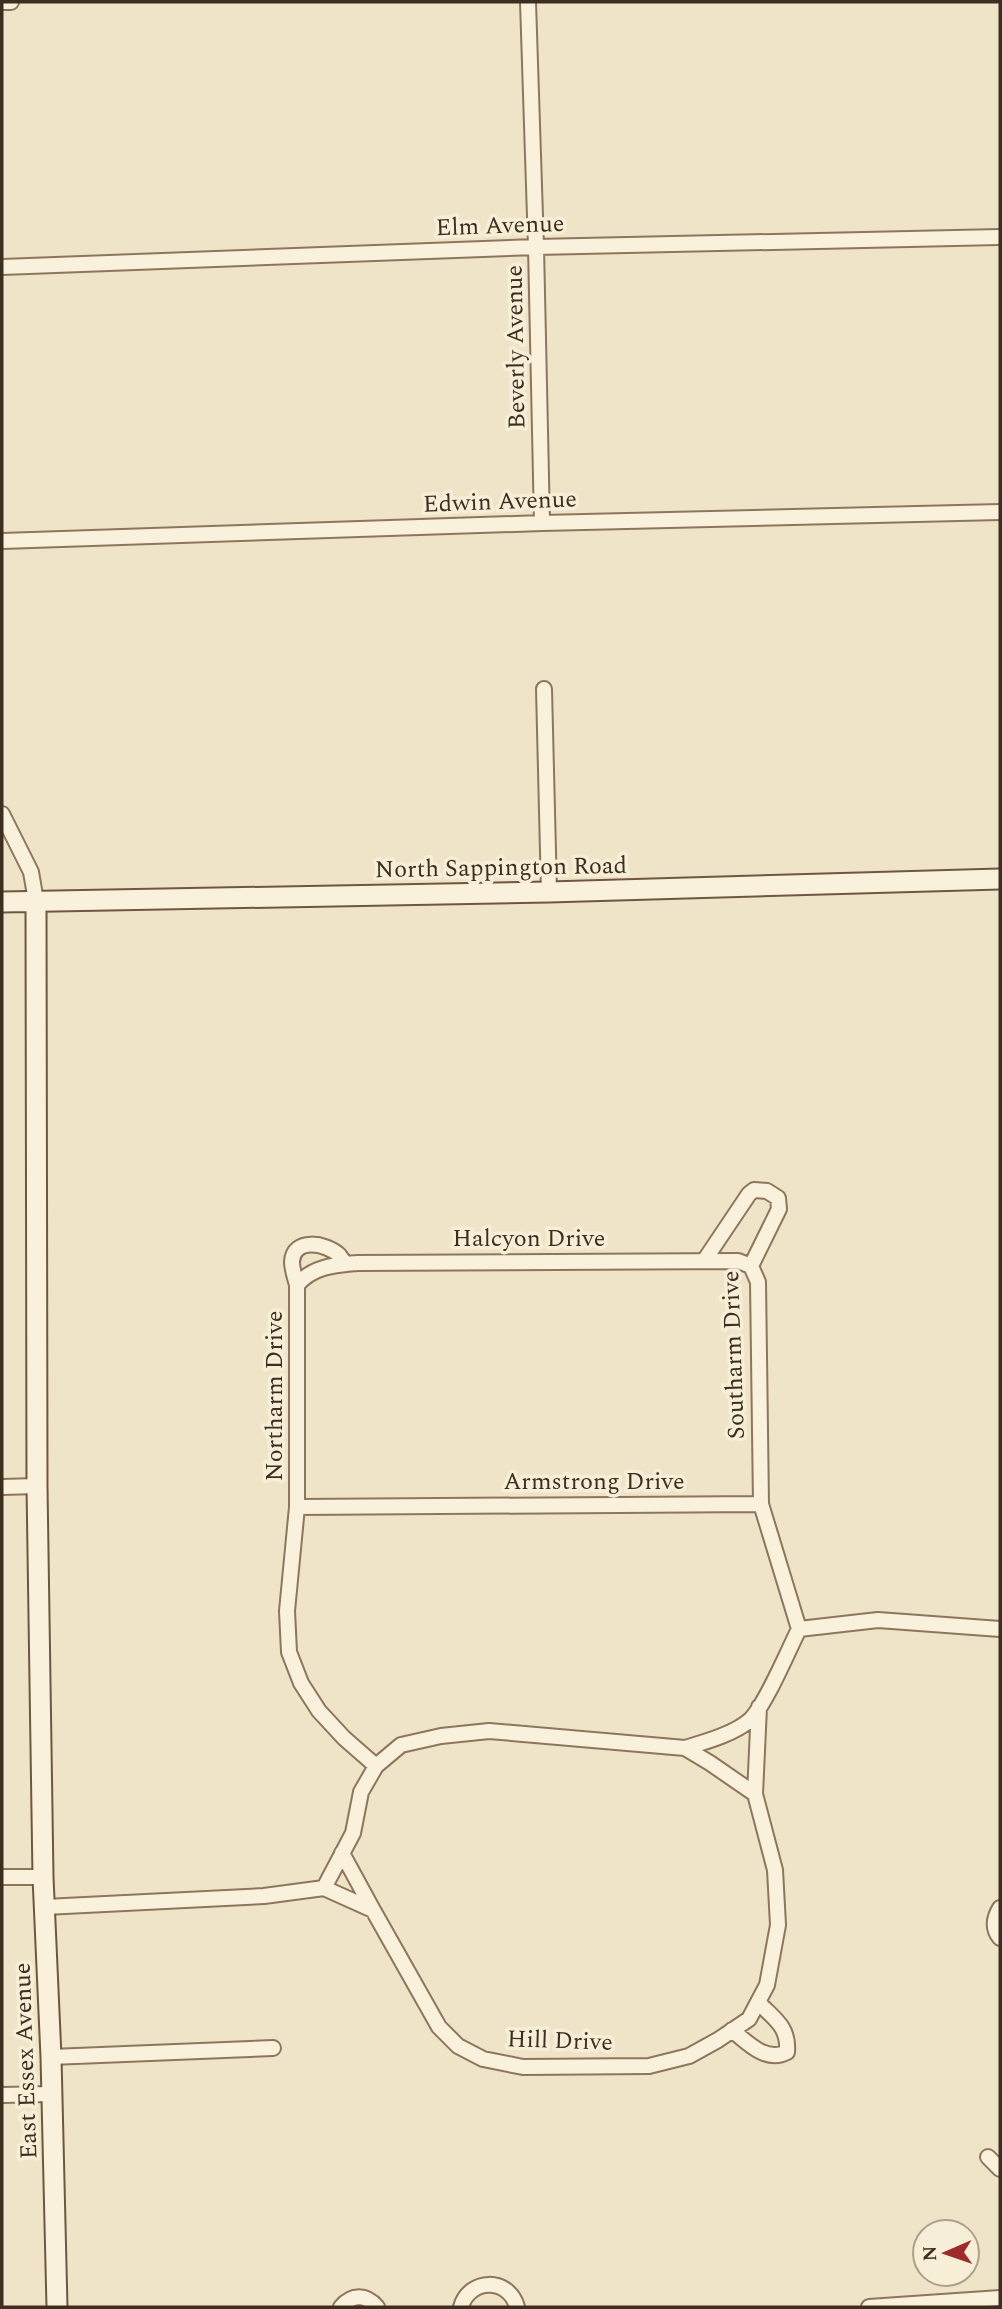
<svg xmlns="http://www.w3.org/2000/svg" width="1002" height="2309" viewBox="0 0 1002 2309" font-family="Spectral,serif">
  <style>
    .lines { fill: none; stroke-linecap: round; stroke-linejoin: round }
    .street-casing { stroke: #8d765c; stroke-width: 18 }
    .secondary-casing { stroke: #6f573f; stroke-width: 23 }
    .street { stroke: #faf1dc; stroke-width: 14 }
    .secondary { stroke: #faf1dc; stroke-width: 19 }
    .labels { text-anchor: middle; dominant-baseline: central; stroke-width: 7; stroke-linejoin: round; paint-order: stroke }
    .street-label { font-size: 24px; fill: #3d2e20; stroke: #f7eed8 }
  </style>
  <rect width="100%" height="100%" fill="#f0e4c8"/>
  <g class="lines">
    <defs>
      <path id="street" d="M2,2h9
        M528,2l8,245 6,276
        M2,267l534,-20 464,-10
        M2,541l540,-18 458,-11
        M544,689l5,203
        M2,814l29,58 5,29
        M704,1261l45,-67 5,-4 13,1 11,7 1,11 -28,57
        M751,1266l7,16 3,222 38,125
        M297,1285c-2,-7 -5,-16 -5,-23 1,-25 34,-19 47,-7 0,0 6,8 6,9
        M2,1487l35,-1
        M297,1507l464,-3
        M799,1629l79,-9 122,9
        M685,1748c20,-6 49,-14 65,-28 16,-16 38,-69 49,-91
        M376,1766l-32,-28 -25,-27 -18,-28 -12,-31 -2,-41 10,-104v-222c16,-19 38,-20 60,-22l381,-2 13,5
        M342,1853l31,57
        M2,1877h41
        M324,1888l49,22 66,117 19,19 25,13 40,8 126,-1 40,-10 29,-16 31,-21 18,-34 11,-60 -3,-55 -20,-76 4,-87
        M45,1907l219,-11 60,-8 29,-55 8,-41 15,-26 25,-21 40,-9 48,-5 196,17 25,15 45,31
        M1000,1908c-6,10 -8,20 0,30
        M732,2030c16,13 34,33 55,22 2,-26 -13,-33 -29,-50
        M51,2057l222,-9
        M2,2095l49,-1
        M988,2157l12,12
        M341,2307c11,-13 25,-13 36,0
        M461,2307c8,-29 48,-30 56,0
        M869,2307l131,-9"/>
      <path id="secondary" d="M36,901l1,585 6,391 8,180 6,250
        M2,902l547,-10 451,-13"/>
    </defs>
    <use href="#street" class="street-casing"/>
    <use href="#secondary" class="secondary-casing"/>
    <use href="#street" class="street"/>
    <use href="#secondary" class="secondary"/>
  </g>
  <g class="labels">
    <g class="street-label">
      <text transform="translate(500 226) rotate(-2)">Elm Avenue</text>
      <text transform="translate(516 347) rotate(-91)">Beverly Avenue</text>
      <text transform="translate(500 502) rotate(-2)">Edwin Avenue</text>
      <text transform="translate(501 868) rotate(-1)">North Sappington Road</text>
      <text x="529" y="1239">Halcyon Drive</text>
      <text transform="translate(734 1355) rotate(-92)">Southarm Drive</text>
      <text transform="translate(275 1396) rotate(-90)">Northarm Drive</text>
      <text x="594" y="1482">Armstrong Drive</text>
      <text transform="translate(560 2041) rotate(2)">Hill Drive</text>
      <text transform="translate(26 2061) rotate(-92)">East Essex Avenue</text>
    </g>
  </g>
  <rect width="1002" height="2309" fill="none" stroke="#3d2e20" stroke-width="7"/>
  <g transform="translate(946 2253) rotate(268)"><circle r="33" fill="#f7eed8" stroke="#ada18e" stroke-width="2"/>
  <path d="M0-5L12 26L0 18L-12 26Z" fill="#9e2a2b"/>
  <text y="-10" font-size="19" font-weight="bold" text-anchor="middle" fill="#3d2e20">N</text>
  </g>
</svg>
